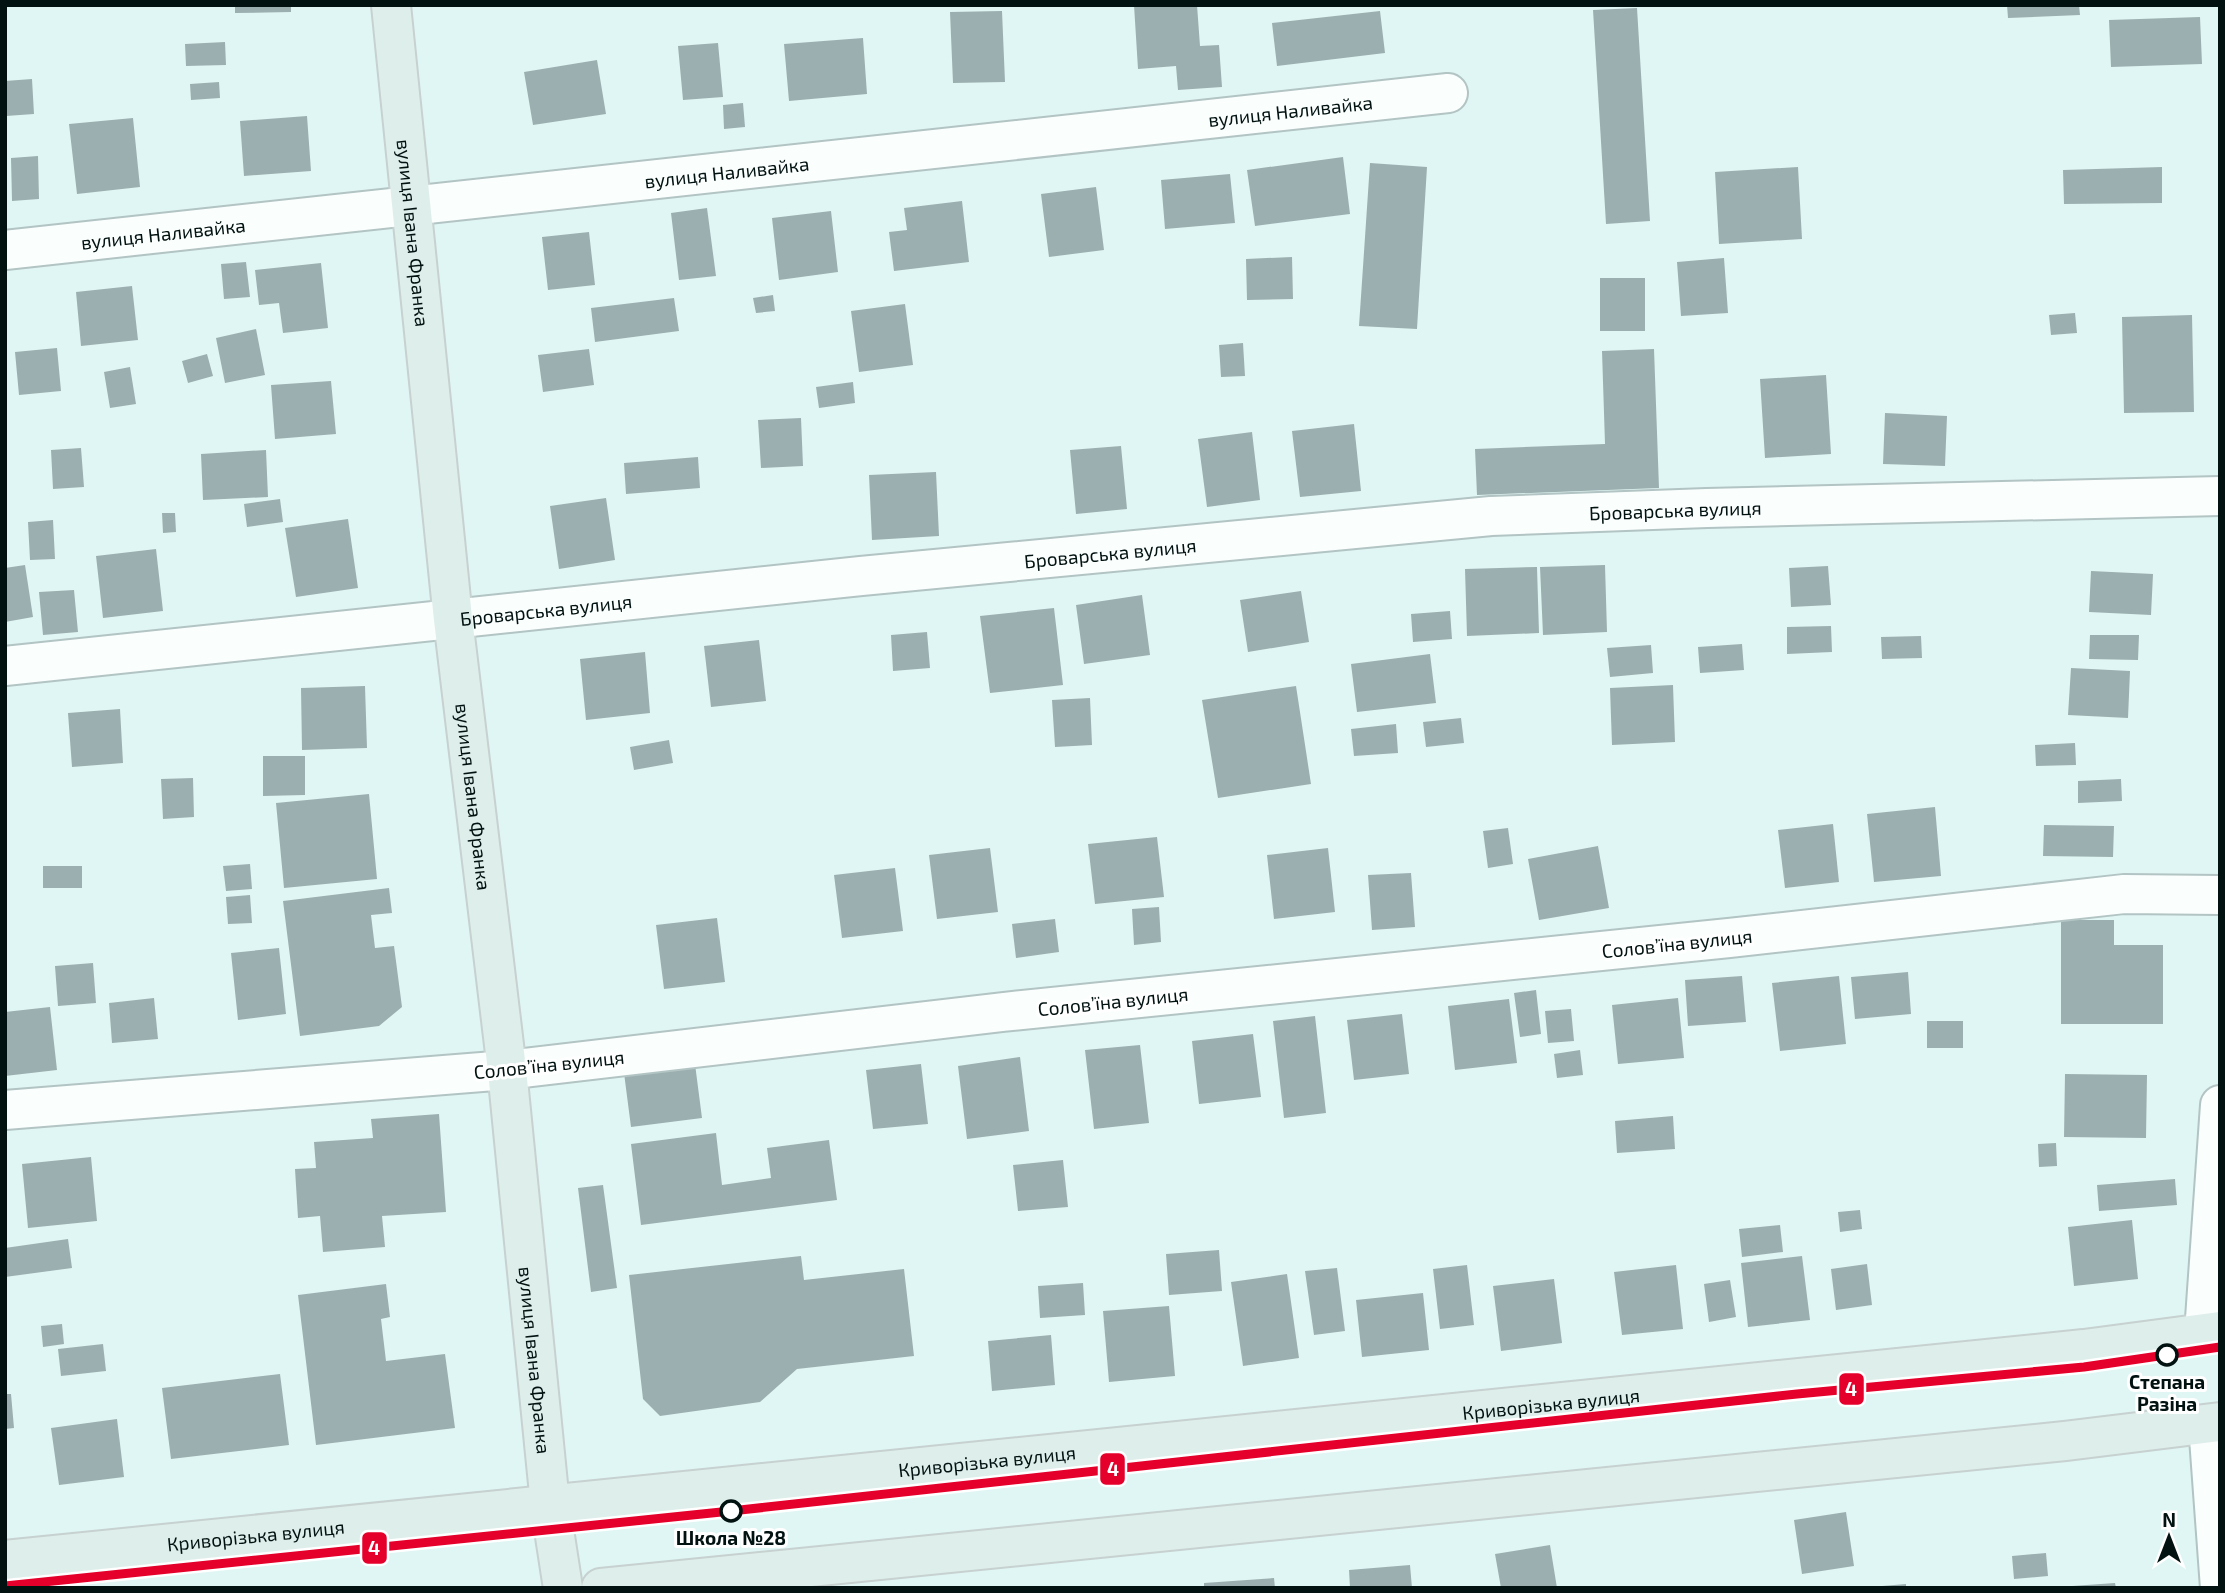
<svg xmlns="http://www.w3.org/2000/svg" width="2225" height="1593" viewBox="0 0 2225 1593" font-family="'Exo 2',sans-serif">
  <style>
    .building { fill: #9cafb0 }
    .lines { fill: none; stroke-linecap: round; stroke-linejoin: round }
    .minor-casing { stroke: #b2c4c3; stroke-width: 42 }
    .major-casing { stroke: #c6d1d0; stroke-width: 42 }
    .minor { stroke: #fafefd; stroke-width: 38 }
    .major { stroke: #deeeeb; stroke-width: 38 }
    .tram-1-casing { stroke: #fff; stroke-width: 14 }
    .tram-1 { stroke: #e4002b; stroke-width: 9 }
    .stop-dot { fill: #fff; stroke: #021211; stroke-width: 3.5 }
    .labels { text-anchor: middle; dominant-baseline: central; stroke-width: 6; stroke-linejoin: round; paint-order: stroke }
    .street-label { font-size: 19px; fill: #021211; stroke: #fff }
    .stop-label { font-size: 19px; font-weight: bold; fill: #021211; stroke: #fff }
    .line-badge { stroke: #fff; stroke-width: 2.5 }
    .badge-label { font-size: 19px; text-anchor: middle; font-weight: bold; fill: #fff }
  </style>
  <rect width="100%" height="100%" fill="#e0f6f4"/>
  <path class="building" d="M235,5h56v7l-56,1z
    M1134,5h63l3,41 19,-1 3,42 -44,3 -2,-24 -38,3z
    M2007,5h72l1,10 -72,3z
    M1637,8l13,213 -44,3 -13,-214z
    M1002,11l3,71 -52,1 -3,-71z
    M1380,11l5,42 -108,13 -5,-43z
    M2200,17l2,47 -91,3 -2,-47z
    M863,38l4,56 -78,7 -5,-57z
    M225,42l1,23 -40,1 -1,-22z
    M718,43l5,54 -40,3 -5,-54z
    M597,60l9,54 -73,11 -9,-53z
    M32,79l2,35 -28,2 -1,-35z
    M219,82l1,16 -29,2 -1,-16z
    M743,103l2,24 -21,2 -1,-24z
    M307,116l4,55 -67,5 -4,-55z
    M133,118l7,69 -63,7 -8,-70z
    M38,156l1,43 -27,2 -1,-43z
    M1343,157l7,57 -95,12 -8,-56z
    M1370,163l57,4 -10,162 -58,-3z
    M1798,167l4,72 -83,5 -4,-72z
    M2162,167v36l-98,1 -1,-34z
    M1230,174l5,49 -70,6 -4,-49z
    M1096,187l8,63 -55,7 -8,-63z
    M962,201l7,61 -75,9 -5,-39 18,-2 -3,-22z
    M707,208l9,68 -37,4 -8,-67z
    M831,211l7,61 -59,8 -7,-62z
    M589,232l6,53 -47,5 -6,-53z
    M1292,257l1,42 -46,1 -1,-41z
    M1724,258l4,55 -47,3 -4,-54z
    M246,262l4,35 -26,2 -3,-35z
    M321,263l7,65 -45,5 -4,-30 -20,2 -4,-35z
    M1600,278h45v53h-45z
    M132,286l6,54 -57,6 -5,-54z
    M773,295l2,16 -19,2 -3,-15z
    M674,298l5,33 -84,11 -4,-34z
    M905,304l8,61 -54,7 -8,-61z
    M2075,313l2,20 -26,2 -2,-20z
    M2192,315l2,97 -70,1 -2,-96z
    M256,329l9,46 -40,8 -9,-45z
    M1243,343l2,33 -24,1 -2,-32z
    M57,348l4,43 -42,4 -4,-43z
    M589,349l5,36 -51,7 -5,-37z
    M1654,349l5,139 -182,7 -2,-46 130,-5 -3,-93z
    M207,354l6,22 -25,7 -6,-22z
    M130,367l6,37 -26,4 -6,-36z
    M1826,375l5,79 -66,4 -5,-79z
    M331,381l5,53 -61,5 -4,-54z
    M853,382l2,21 -36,5 -3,-21z
    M1885,413l62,3 -2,50 -62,-2z
    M801,418l2,48 -42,2 -3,-48z
    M1354,424l7,67 -61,6 -8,-66z
    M1252,432l8,68 -53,7 -9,-68z
    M1121,446l6,63 -51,5 -6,-64z
    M81,448l3,39 -31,2 -2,-39z
    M266,450l2,47 -65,3 -2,-46z
    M698,457l2,31 -74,6 -2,-31z
    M936,472l3,64 -67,4 -3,-65z
    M606,498l9,62 -56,9 -9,-63z
    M280,499l3,23 -36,5 -3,-23z
    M162,513h13l1,19 -13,1z
    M348,519l10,69 -62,9 -11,-69z
    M53,520l2,39 -25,1 -2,-38z
    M156,549l7,62 -60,7 -7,-62z
    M25,565l8,52 -28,5v-54z
    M1605,565l2,67 -64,3 -3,-68z
    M1828,566l3,39 -40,2 -2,-39z
    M1537,567l2,66 -72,3 -2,-67z
    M2091,571l62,3 -2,41 -62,-3z
    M74,590l4,42 -35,3 -4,-43z
    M1301,591l8,51 -61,10 -8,-52z
    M1142,595l8,60 -66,9 -8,-59z
    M1054,608l9,77 -73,8 -10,-77z
    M1450,611l2,28 -39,3 -2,-28z
    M1831,626l1,26 -45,2v-27z
    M927,632l3,36 -37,3 -2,-36z
    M2090,635h49l-1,25 -49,-1z
    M1921,636l1,22 -40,1 -1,-22z
    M759,640l7,61 -55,6 -7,-61z
    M1742,644l2,26 -44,3 -2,-26z
    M1651,645l2,28 -43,4 -3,-29z
    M645,652l5,61 -64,7 -6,-61z
    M1430,654l6,49 -79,9 -6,-48z
    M2071,668l59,3 -2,47 -60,-3z
    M1673,685l2,57 -63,3 -2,-57z
    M365,686l2,62 -65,2 -1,-62z
    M1296,686l15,98 -93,14 -16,-98z
    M1090,698l2,47 -37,2 -3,-47z
    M120,709l3,54 -51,4 -4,-54z
    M1461,718l3,25 -38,4 -3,-25z
    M1396,724l2,29 -44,3 -3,-27z
    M669,740l4,23 -39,7 -4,-23z
    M2075,743l1,22 -40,1 -1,-21z
    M263,756h42v39l-42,1z
    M193,778l1,39 -31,2 -2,-40z
    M2121,779l1,22 -44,2v-22z
    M369,794l8,85 -93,9 -8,-85z
    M1935,807l6,69 -67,6 -7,-68z
    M1833,824l6,58 -54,6 -7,-58z
    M2044,825l70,1 -1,31 -70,-1z
    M1508,828l5,36 -25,4 -5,-37z
    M1157,837l7,60 -69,7 -7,-60z
    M1598,846l11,62 -70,12 -11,-61z
    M990,848l8,64 -61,7 -8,-64z
    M1328,848l7,64 -61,7 -7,-64z
    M250,864l2,25 -26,2 -3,-25z
    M43,866h39v22h-39z
    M895,868l8,63 -61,7 -8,-63z
    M1411,873l4,54 -43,3 -4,-55z
    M389,888l3,25 -21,2 4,33 19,-2 8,61 -23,19 -79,10 -17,-135z
    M250,895l2,28 -24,1 -2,-27z
    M1159,907l2,35 -27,3 -2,-36z
    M717,918l8,64 -61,7 -8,-64z
    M1055,919l4,33 -43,6 -4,-34z
    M2061,920h53v25h49v79h-102z
    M279,948l7,66 -48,6 -7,-67z
    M93,963l3,40 -38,3 -3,-40z
    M1908,972l3,42 -56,5 -4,-42z
    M1742,976l4,46 -58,4 -3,-46z
    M1839,976l7,68 -66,7 -8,-68z
    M1536,990l5,44 -21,3 -6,-44z
    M154,998l4,41 -46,4 -3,-40z
    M1678,998l6,60 -66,6 -6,-59z
    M1509,999l8,64 -62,7 -7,-64z
    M50,1007l7,63 -52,6v-64z
    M1571,1009l3,32 -26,2 -3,-32z
    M1402,1014l7,60 -55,6 -7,-60z
    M1315,1016l11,97 -42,5 -11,-97z
    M1927,1021h36v27h-36z
    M1253,1034l8,63 -62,7 -7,-63z
    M1140,1045l9,78 -55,6 -9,-79z
    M1580,1050l3,25 -26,3 -3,-24z
    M1020,1057l9,74 -62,8 -9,-73z
    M695,1064l7,54 -71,9 -7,-54z
    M921,1064l7,60 -55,5 -7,-59z
    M2065,1074l82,1 -1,63 -82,-1z
    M439,1114l7,98 -64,4 3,31 -62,5 -3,-36 -22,2 -3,-49 21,-1 -2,-26 59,-4 -2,-19z
    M1673,1116l2,33 -58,4 -2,-32z
    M716,1133l6,52 49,-7 -4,-30 62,-8 8,60 -196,25 -10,-81z
    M2056,1143l1,23 -18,1 -1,-23z
    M91,1157l6,64 -69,7 -6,-64z
    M1063,1160l5,47 -50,4 -5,-46z
    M2175,1179l2,26 -78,6 -2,-26z
    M603,1185l14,103 -26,4 -13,-104z
    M1860,1210l2,19 -22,3 -2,-20z
    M2132,1220l6,59 -64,7 -6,-59z
    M1780,1225l3,27 -41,5 -3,-28z
    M68,1239l4,29 -67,9v-29z
    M1219,1250l3,41 -53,4 -3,-41z
    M801,1256l3,24 100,-11 10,87 -117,13 -37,33 -100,14 -17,-17 -14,-124z
    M1802,1256l8,64 -62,7 -7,-64z
    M1867,1264l5,41 -36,5 -5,-41z
    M1467,1265l7,60 -34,4 -7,-60z
    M1676,1265l7,64 -61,6 -8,-63z
    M1337,1268l8,63 -31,4 -9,-64z
    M1287,1274l12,84 -56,8 -12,-84z
    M1554,1279l8,64 -61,8 -8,-65z
    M1730,1280l6,37 -27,5 -5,-38z
    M1083,1283l2,32 -45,3 -2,-32z
    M386,1284l4,33 -9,2 5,42 59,-7 10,74 -139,17 -18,-150z
    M1423,1293l6,57 -67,7 -6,-57z
    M1169,1306l6,70 -66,6 -6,-71z
    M62,1324l2,20 -21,3 -2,-21z
    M1051,1335l4,50 -63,6 -4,-50z
    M103,1344l3,27 -45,5 -3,-27z
    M280,1374l9,71 -118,14 -9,-71z
    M5,1394h6l3,34 -9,1z
    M117,1419l7,58 -65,8 -8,-57z
    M1846,1512l8,54 -52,8 -8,-54z
    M1550,1545l7,43h-56l-6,-34z
    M2046,1553l2,23 -34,3 -2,-23z
    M1410,1565l2,23h-62l-1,-18z
    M1274,1578l1,10h-71v-5z
    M2115,1583l1,5h-44v-2z
    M1906,1584v4h-24v-2z"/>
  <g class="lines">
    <defs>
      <g id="minor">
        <path id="s1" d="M5,250l1443,-157"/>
        <path id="s2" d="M5,666l856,-90 630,-60 216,-8 513,-12"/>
        <path d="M5,1110l502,-40 496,-58 726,-74 395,-44 96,1"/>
        <path d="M2204,1333l16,-228"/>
        <path d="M2208,1424l12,164"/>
      </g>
      <g id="major">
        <path id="s3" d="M391,5l62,614 54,451 43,434 13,84"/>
        <path id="s4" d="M5,1560l2079,-211 136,-18"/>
        <path d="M601,1588l1464,-147 155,-19"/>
      </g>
    </defs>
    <use href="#minor" class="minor-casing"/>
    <use href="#major" class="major-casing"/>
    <use href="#minor" class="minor"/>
    <use href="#major" class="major"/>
    <defs>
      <path id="tram-1" d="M5,1586l726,-75 1066,-117 287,-27 136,-20"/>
    </defs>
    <use href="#tram-1" class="tram-1-casing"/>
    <use href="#tram-1" class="tram-1"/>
  </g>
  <g class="stop-dot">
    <circle cx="2167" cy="1355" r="10"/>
    <circle cx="731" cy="1511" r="10"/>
  </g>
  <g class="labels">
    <g class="street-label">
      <text stroke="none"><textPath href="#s1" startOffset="1293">вулиця Наливайка</textPath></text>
      <text stroke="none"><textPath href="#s1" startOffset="726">вулиця Наливайка</textPath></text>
      <text stroke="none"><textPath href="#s1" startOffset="159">вулиця Наливайка</textPath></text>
      <text stroke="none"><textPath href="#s3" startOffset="229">вулиця Івана Франка</textPath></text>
      <text stroke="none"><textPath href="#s2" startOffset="1678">Броварська вулиця</textPath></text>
      <text stroke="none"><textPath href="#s2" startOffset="1111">Броварська вулиця</textPath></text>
      <text stroke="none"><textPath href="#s2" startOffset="544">Броварська вулиця</textPath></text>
      <text stroke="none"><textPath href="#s3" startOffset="796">вулиця Івана Франка</textPath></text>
      <text transform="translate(1677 943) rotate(-6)">Соловʼїна вулиця</text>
      <text transform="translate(1113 1001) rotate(-6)">Соловʼїна вулиця</text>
      <text transform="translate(549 1064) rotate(-6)">Соловʼїна вулиця</text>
      <text stroke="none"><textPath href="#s3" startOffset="1363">вулиця Івана Франка</textPath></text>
      <text stroke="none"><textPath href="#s4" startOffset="1554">Криворізька вулиця</textPath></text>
      <text stroke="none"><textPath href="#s4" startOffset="987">Криворізька вулиця</textPath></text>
      <text stroke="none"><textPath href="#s4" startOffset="252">Криворізька вулиця</textPath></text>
    </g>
    <g class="stop-label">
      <text x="2167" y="1381">Степана<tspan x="2167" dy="22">Разіна</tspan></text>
      <text x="731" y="1537">Школа №28</text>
    </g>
  </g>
  <g class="line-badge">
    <rect x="1838" y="1372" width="27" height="34" rx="7" fill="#e4002b"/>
    <rect x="1099" y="1452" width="27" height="34" rx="7" fill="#e4002b"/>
    <rect x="361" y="1531" width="27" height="34" rx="7" fill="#e4002b"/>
  </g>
  <g class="badge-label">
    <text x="1851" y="1396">4</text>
    <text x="1113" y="1476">4</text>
    <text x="374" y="1555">4</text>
  </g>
  <rect width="2225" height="1593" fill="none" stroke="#021211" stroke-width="14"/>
  <g transform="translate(2169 1537)" stroke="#ffffff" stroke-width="5" paint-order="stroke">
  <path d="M0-5L12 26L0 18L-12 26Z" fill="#021211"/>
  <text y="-10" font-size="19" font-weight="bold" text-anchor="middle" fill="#021211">N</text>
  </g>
</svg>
